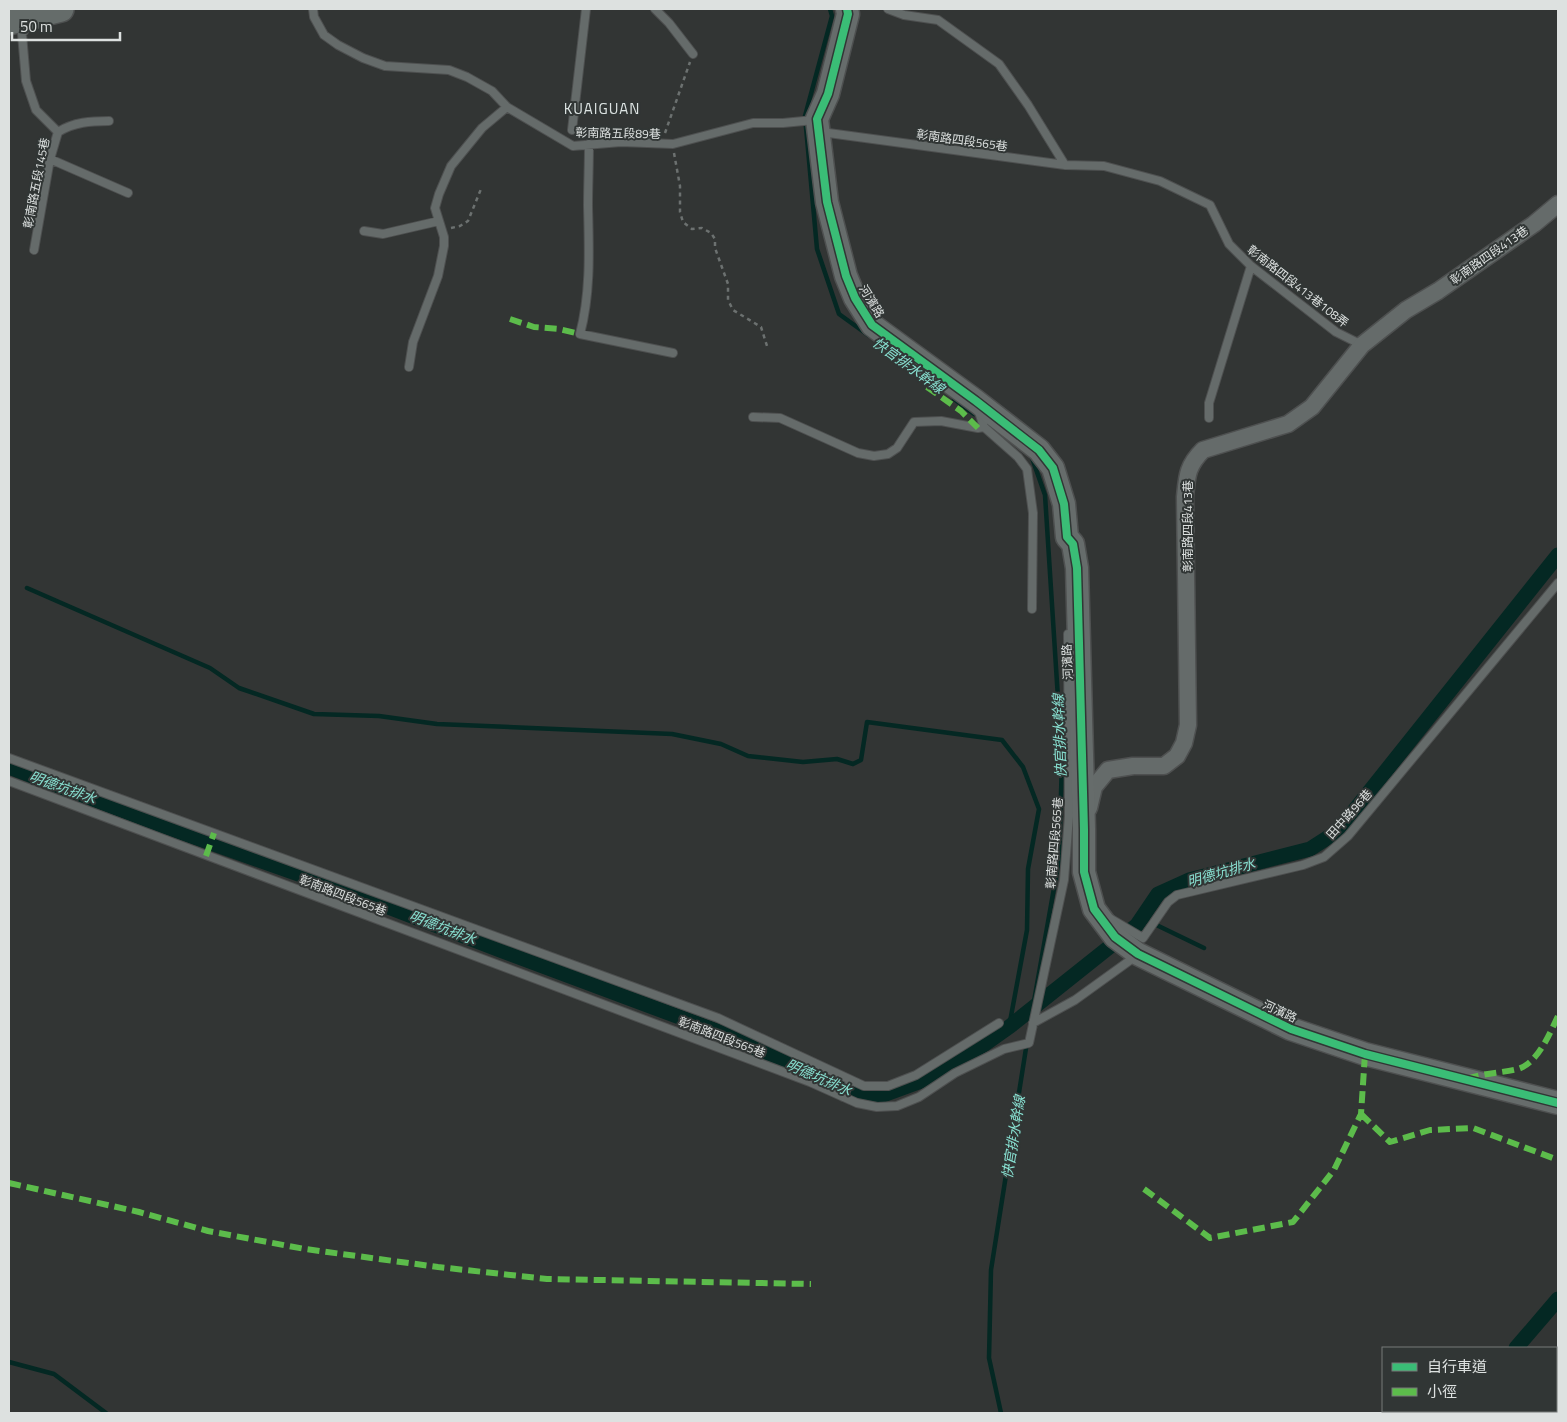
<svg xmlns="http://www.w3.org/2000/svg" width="1567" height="1422" viewBox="0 0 1567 1422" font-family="'Titillium Web','Noto Sans TC',sans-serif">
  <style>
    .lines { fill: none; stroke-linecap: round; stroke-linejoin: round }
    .stream { stroke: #042823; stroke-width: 4.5 }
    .canal { stroke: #042823; stroke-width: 15 }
    .lane-casing { stroke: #4e5050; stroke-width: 10 }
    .street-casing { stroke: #4e5050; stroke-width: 19 }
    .secondary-casing { stroke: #4e5050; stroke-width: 25 }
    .primary-casing { stroke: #4e5050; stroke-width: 28 }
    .path { stroke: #6c7170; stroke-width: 2.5; stroke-dasharray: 4 4; stroke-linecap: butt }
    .lane { stroke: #656b6a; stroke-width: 8 }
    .street { stroke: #656b6a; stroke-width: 16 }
    .secondary { stroke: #666c6b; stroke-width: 22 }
    .primary { stroke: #656c6a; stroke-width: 25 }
    .quiet { stroke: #5cbc4b; stroke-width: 6; stroke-dasharray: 12 6; stroke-linecap: butt }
    .cycleway-casing { stroke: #313635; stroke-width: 11 }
    .cycleway { stroke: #3abd76; stroke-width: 8 }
    .labels { text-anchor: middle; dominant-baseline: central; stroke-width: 4; stroke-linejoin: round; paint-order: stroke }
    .street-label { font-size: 12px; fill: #dde1e0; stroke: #313635 }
    .water-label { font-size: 14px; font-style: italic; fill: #88e0d1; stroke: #313635 }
    .quarter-label { font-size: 15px; letter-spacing: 1px; fill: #dde4e3; stroke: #313635 }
  </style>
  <rect width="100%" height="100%" fill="#323534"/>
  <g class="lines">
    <path class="stream" d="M830,9l2,7 -27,100 12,133 22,65 29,21
      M954,399l20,15
      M1031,455l14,40 17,266 -3,99 -26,147
      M27,588l183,80 29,20 75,26 65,2 58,8 235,10 49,10 27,12 55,6 34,-3 16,5 8,-4 6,-38 135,18 21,27 16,42 -11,60 -1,61 -18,97
      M1142,918l62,30
      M9,1362l45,12 52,39
      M1001,1413l-12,-55 2,-88 36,-228"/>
    <path class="canal" d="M9,767l157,60 186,66 148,57 225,84 127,59 13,5h10l49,-18 61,-36 24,-17 128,-102 21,-31 31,-14 121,-31 28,-18 220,-276
      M1516,1348l42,-49
      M1461,1413l2,-2"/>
    <defs>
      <path id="lane" d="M313,9l1,8 10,18 14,10 25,13 22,8 64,4 18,7 25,14 15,16 66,39 48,-4 52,2 80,-21h30l31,-3
        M655,9l14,14 24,31
        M888,9l16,6 34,5 61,44 29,41 37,60
        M29,24l-7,10 4,47 10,29 22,22 -8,27 -16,91
        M572,130l14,-121
        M58,132c16,-10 33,-11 51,-11
        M821,132l244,33 39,1 56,15 50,24 19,39 22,22 85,66 26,13
        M589,144c0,21 -1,42 -1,62 1,43 3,86 -8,128l93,19
        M50,159l78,34
        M364,231l19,3 56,-13
        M409,367l4,-25 25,-66 6,-30v-9l-9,-29 4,-14 12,-28 31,-38 25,-21
        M753,417l27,1 78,35 16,3 14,-2 9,-6 17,-26 27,-1 37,7 6,-1 -5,-15
        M1209,418v-15l42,-137
        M984,427l34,30 9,12 6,44 -1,96
        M9,758l709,260 146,68h24l28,-11 83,-52
        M9,781l801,301 47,21 20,4 20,-1 22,-9 36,-24 49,-24 25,-6 35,-163 5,-64 -1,-182
        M1111,919l32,19 25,-36 9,-7 126,-30 21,-8 24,-21 210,-253
        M1033,1023l42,-23 61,-44
        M843,1097l8,-17"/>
      <path id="street" d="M1089,808l5,-21 14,-17 25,-4h31l13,-10 7,-13 4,-18 -3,-228c2,-21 2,-31 18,-47l85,-26 24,-17 50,-62 44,-35 32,-19 96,-67 24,-20"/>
      <path id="secondary" d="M847,9l1,5 -20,80 -11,25 10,83 19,74 9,22 17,27 104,76 63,49 14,18 11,36 3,33 6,7 4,24 7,261v43l10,37 21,28 23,17 153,75 74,25 193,49"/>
      <path id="primary" d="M9,22l52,-13"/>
    </defs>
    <use href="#lane" class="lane-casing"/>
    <use href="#street" class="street-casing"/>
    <use href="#secondary" class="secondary-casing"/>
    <use href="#primary" class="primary-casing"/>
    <path class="path" d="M665,133l25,-71
      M674,153l6,33v26l3,10 9,7 10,-1 9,5 4,6v9l13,36v16l5,10 28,17 6,19
      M451,228l9,-2 8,-5 13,-32"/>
    <use href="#lane" class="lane"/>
    <use href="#street" class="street"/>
    <use href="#secondary" class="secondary"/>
    <use href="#primary" class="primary"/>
    <path class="quiet" d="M510,319l24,8 25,2 21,5
      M927,387l34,24 17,17
      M206,856l8,-23
      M1467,1079c17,-6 34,-6 51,-10 20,-6 32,-36 40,-53
      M1361,1114l29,28 40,-12 43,-2 85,32
      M9,1183l130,29 69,19 97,18 133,18 109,12 264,5
      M1144,1189l66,49 83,-16 41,-52 27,-56 4,-60"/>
    <defs>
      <path id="cycleway" d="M847,9l1,5 -20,80 -11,25 10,83 19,74 9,22 17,27 104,76 63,49 14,18 11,36 3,33 6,7 4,24 7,261v43l10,37 21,28 23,17 153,75 74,25 193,49"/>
    </defs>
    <use href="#cycleway" class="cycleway-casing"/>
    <use href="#cycleway" class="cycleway"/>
  </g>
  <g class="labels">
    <g class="street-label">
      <text transform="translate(618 133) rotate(1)">彰南路五段89巷</text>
      <text transform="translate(962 140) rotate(8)">彰南路四段565巷</text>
      <text transform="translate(36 183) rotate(-79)">彰南路五段145巷</text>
      <text transform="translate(1489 255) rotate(-35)">彰南路四段413巷</text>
      <text transform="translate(1298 286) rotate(38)">彰南路四段413巷108弄</text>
      <text transform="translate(872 301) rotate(59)">河濱路</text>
      <text transform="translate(1187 526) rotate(-90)">彰南路四段413巷</text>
      <text transform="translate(1067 662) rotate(-92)">河濱路</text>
      <text transform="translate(1349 814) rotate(-48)">田中路96巷</text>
      <text transform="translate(1054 843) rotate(-85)">彰南路四段565巷</text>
      <text transform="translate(343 895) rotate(21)">彰南路四段565巷</text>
      <text transform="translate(1280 1011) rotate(25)">河濱路</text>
      <text transform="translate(722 1037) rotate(21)">彰南路四段565巷</text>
    </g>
    <g class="water-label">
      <text transform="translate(909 365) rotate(36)">快官排水幹線</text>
      <text transform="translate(1059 736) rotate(-92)">快官排水幹線</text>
      <text transform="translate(63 787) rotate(20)">明德坑排水</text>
      <text transform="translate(1221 872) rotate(-16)">明德坑排水</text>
      <text transform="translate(443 927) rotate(21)">明德坑排水</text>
      <text transform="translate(819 1077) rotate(24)">明德坑排水</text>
      <text transform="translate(1013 1137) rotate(-81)">快官排水幹線</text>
    </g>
    <g class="quarter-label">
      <text x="602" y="108">KUAIGUAN</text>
    </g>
  </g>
  <rect width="1567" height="1422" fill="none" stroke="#dde1e0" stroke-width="20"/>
  <rect x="1382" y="1347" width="175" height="65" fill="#313635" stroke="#767a79"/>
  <rect x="1392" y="1363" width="25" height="8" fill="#3abd76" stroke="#767a79"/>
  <text x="1427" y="1372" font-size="15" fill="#dde1e0">自行車道</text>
  <rect x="1392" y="1388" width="25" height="8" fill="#5cbc4b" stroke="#767a79"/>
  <text x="1427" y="1397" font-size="15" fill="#dde1e0">小徑</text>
  <path d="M12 32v8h108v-8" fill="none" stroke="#dde1e0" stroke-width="2.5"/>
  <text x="20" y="32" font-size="15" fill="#dde1e0" stroke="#313635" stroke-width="4" paint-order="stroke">50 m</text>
</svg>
